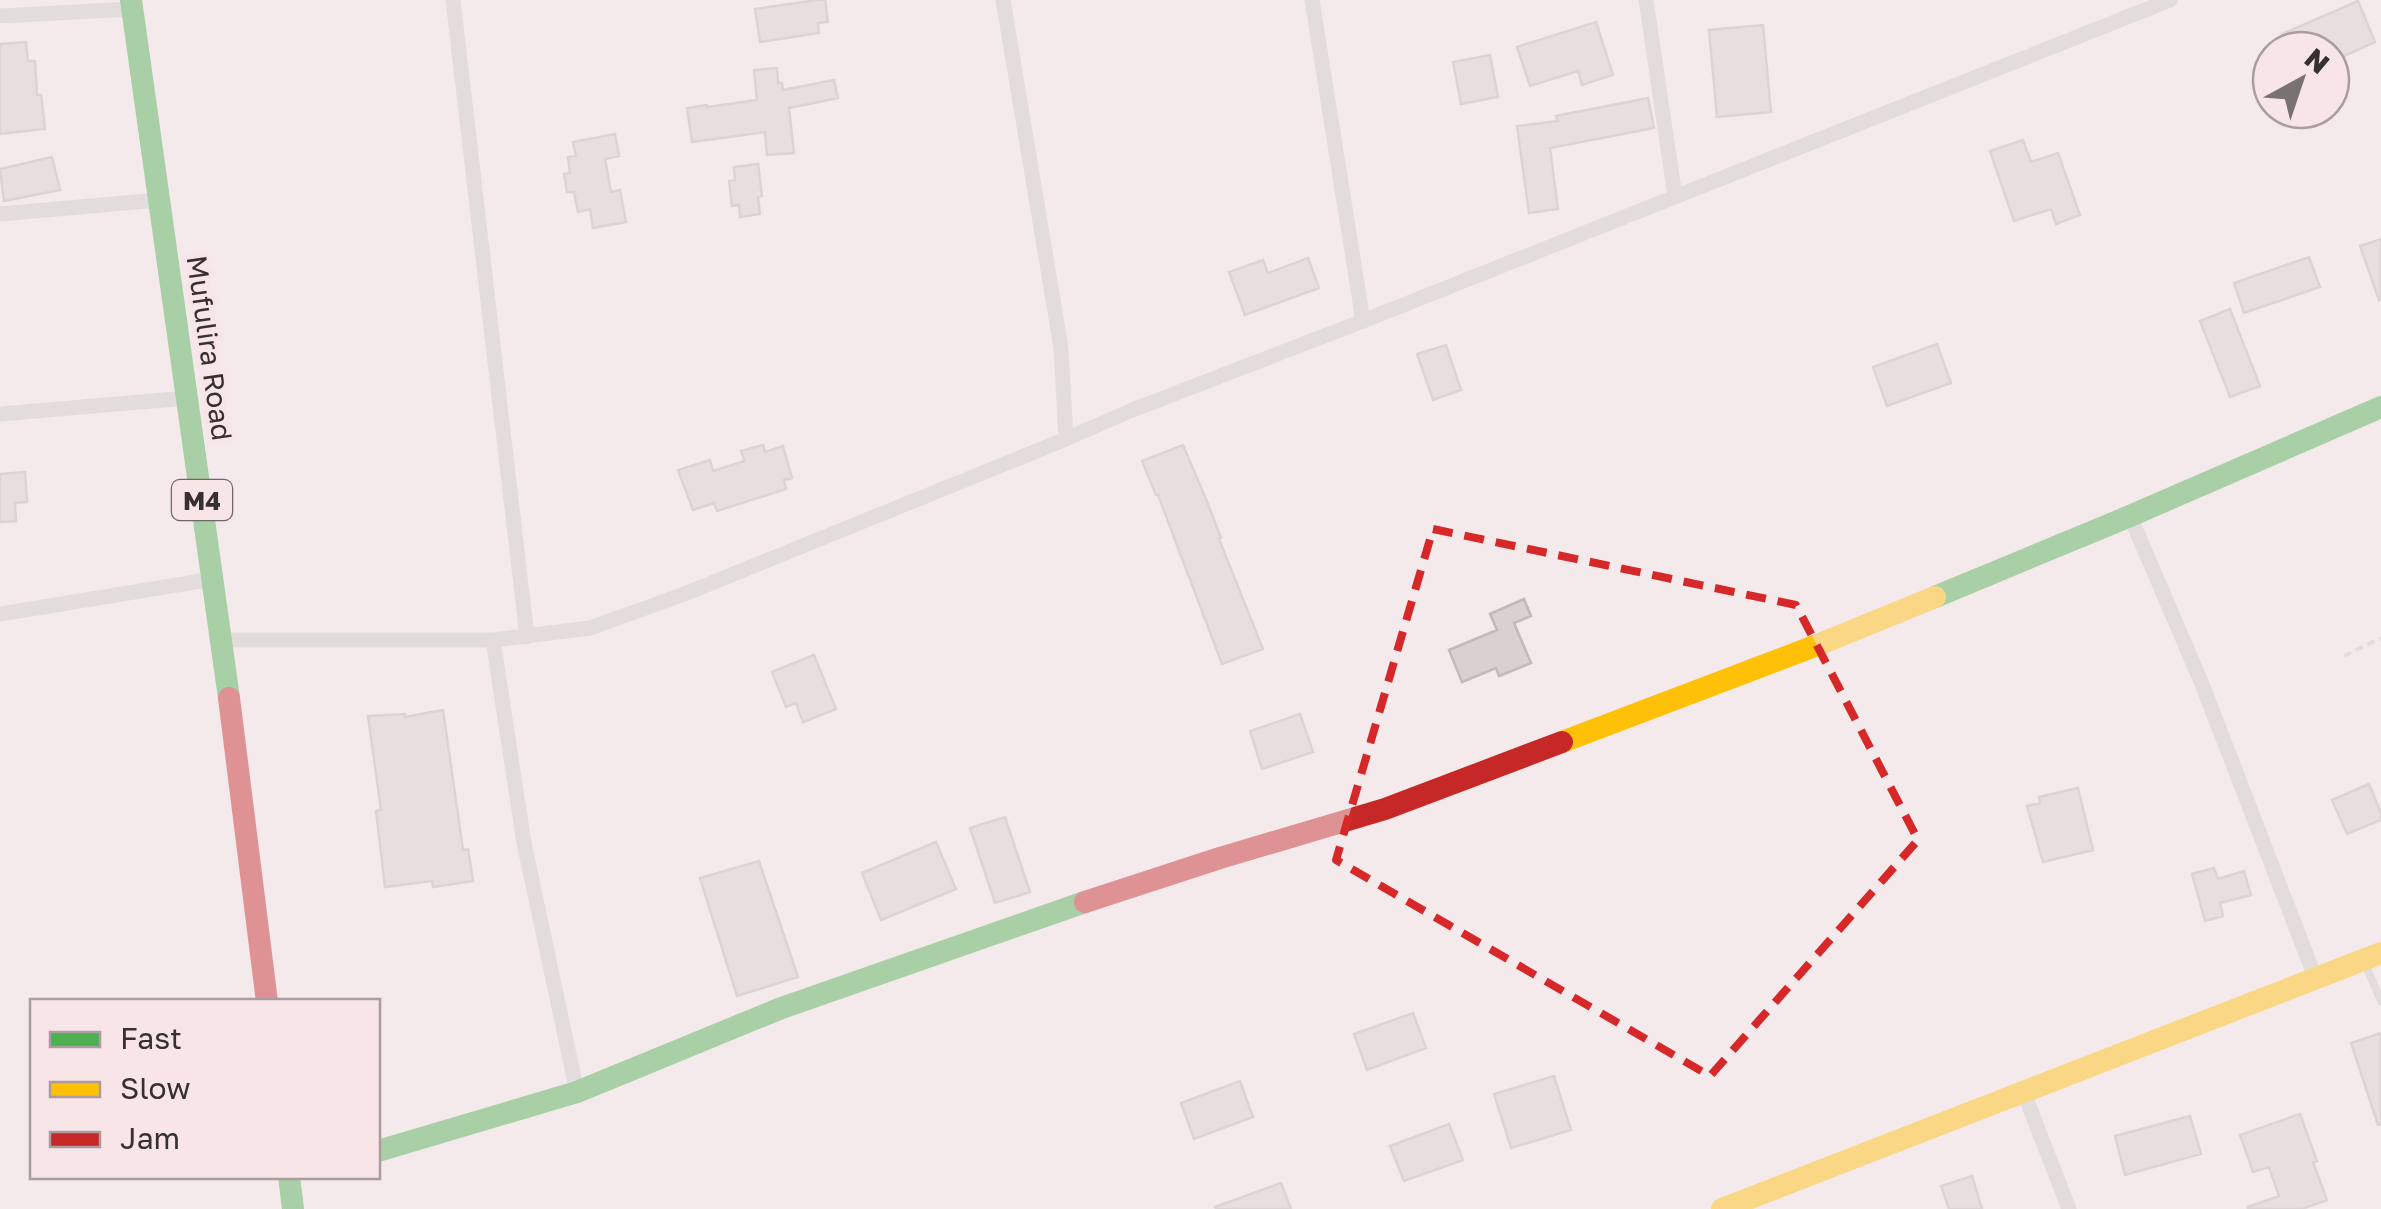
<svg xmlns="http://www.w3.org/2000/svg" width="2381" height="1209" viewBox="0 0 2381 1209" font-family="'Golos Text',sans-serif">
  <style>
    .building { fill: #d8d0d1; stroke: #c1b9ba; stroke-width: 2.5 }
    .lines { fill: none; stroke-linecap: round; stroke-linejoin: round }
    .path { stroke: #d0cdcd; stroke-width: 4; stroke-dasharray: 8 5; stroke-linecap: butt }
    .lane { stroke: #cfcdcd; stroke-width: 8 }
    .street { stroke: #cfcdcd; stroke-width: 15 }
    .fast { stroke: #4caf50; stroke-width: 22 }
    .slow { stroke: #ffc107; stroke-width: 22 }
    .jam { stroke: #c62828; stroke-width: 22 }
    .marked { fill: none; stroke: #d62828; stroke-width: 8; stroke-dasharray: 20 12; stroke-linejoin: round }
    .labels { text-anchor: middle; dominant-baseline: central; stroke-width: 10; stroke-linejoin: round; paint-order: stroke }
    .shield { fill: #f8e5e8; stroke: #716668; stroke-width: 2.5 }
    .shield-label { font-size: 25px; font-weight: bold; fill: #373031 }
    .street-label { font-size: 28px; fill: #373031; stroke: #f8e5e8 }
  </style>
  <rect width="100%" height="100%" fill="#f4e9eb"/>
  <path class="building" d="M817,0h8l3,22 -10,1 1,10 -59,9 -5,-33z
    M2358,1l17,41 -44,20v-12h-41l-8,-16z
    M1596,22l17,53 -31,10 -4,-14 -48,15 -13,-39z
    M1763,25l8,87 -54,5 -8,-87z
    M26,42l2,19h7l2,34h4l4,34 -45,5v-90z
    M1490,55l8,42 -37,7 -8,-42z
    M777,68l1,15h4l1,7 51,-10 4,18 -49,10 5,45 -27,2 -2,-23 -73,10 -5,-34 20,-3v2l50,-7 -3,-30z
    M1648,98l6,30 -104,20 8,61 -29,4 -12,-87 41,-5 -2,-5z
    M615,134l4,22 -14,3 6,33 9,-2 6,32 -33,6 -3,-19 -12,3 -4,-20h-7l-3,-18 6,-1 -2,-16 8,-1 -3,-14z
    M2023,140l8,22 27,-9 22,62 -24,9 -5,-15 -37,12 -24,-70z
    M52,157l8,33 -56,11 -4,-32z
    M758,164l4,32 -4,1 2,17 -20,3 -1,-12 -7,1 -3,-25 6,-1 -1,-13z
    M2381,239v60l-2,1 -19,-54z
    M2309,257l11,30 -76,26 -10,-30z
    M1308,258l11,30 -74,27 -16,-43 34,-12 5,13z
    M2230,309l30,77 -30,11 -30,-76z
    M1937,344l14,39 -64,23 -14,-39z
    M1446,345l15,45 -28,10 -16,-46z
    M763,445l2,7 18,-6 9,32 -8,2 2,9 -69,22 -3,-8 -21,7 -15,-40 32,-10 3,11 32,-10 -4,-10z
    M1183,445l25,59 13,34 -2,1 44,110 -41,15 -64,-169h-2l-14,-34z
    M25,472l2,30 -12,1 1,18 -16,1v-48z
    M1524,599l7,17 -17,7 17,40 -32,13 -3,-8 -34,14 -13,-32 48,-20 -7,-16z
    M814,655l22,54 -33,13 -7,-19 -10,4 -14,-35z
    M443,710l20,140 5,-1 5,32 -40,6 -1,-6 -47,6 -9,-76 5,-1 -13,-94 37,-2v3z
    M1300,714l13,38 -51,17 -12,-38z
    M2369,784l12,29v7l-34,14 -15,-34z
    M2078,788l15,62 -50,12 -16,-56 13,-3 -1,-6z
    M1005,817l25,75 -35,11 -25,-75z
    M936,842l20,47 -75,31 -19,-47z
    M759,861l39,116 -61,19 -37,-118z
    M2214,868l4,11 26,-8 7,24 -31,8 3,13 -18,5 -13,-47z
    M1413,1013l13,35 -59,22 -13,-36z
    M2381,1033v91l-3,1 -27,-82z
    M1554,1076l17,54 -60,18 -17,-54z
    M1240,1081l13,36 -59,22 -13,-36z
    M2300,1114l17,47 -4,1 14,38 -25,9h-54v-2l31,-11 -10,-29 -16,5 -13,-37z
    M2190,1116l11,38 -76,21 -10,-39z
    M1449,1124l14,36 -59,21 -14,-35z
    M1972,1176l10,33h-33l-8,-23z
    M1281,1183l10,26h-75l-1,-2z"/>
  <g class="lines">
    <path class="path" d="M2344,656l37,-18"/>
    <path class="lane" d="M2365,964l16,37"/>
    <path class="street" d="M453,0l74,637
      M1003,0l58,348 5,91
      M1312,0l51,321
      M1646,0l29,196
      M0,16l132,-7
      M0,214l159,-14
      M0,414l187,-16
      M2130,516l72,168 113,293
      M0,614l213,-35
      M222,640h271l97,-12 97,-35 379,-154 64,-28 233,-90 807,-321
      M493,640l31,203 53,249
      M2024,1093l45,116"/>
    <path class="fast" d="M131,0l98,698
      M1935,597l195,-81 251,-109
      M378,1151l199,-59 202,-83 306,-107
      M289,1176l4,33"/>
    <path class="slow" d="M1562,742l258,-98 115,-47
      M1722,1209l659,-256"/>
    <path class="jam" d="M229,698l38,304
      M1085,902l135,-44 165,-49 177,-67"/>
  </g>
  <path d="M0 0H2381V1209H0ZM1433,529l363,76 122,235 -208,236 -374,-216z" fill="#f4e9eb" fill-opacity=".55" fill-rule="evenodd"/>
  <path class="marked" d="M1433,529l363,76 122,235 -208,236 -374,-216z"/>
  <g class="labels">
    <rect class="shield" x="172" y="480" width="60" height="40" rx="8"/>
    <g class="shield-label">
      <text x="202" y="500">M4</text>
    </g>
    <g class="street-label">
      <text transform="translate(210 348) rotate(82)">Mufulira Road</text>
    </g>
  </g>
  <rect x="30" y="999" width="350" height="180" fill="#f8e5e8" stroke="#ab9d9f" stroke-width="2.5"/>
  <rect x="50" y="1032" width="50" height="15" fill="#4caf50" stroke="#ab9d9f" stroke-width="2.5"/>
  <text x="120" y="1049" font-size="30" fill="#373031">Fast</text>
  <rect x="50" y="1082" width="50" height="15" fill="#ffc107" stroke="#ab9d9f" stroke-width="2.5"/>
  <text x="120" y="1099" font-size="30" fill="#373031">Slow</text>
  <rect x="50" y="1132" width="50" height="15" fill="#c62828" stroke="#ab9d9f" stroke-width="2.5"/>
  <text x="120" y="1149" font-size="30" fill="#373031">Jam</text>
  <g transform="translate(2301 80) rotate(40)"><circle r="48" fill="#f8e5e8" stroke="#ab9d9f" stroke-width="2.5"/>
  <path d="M0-8L18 38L0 25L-18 38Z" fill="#797172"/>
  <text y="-15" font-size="28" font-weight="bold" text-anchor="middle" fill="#373031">N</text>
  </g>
</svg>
